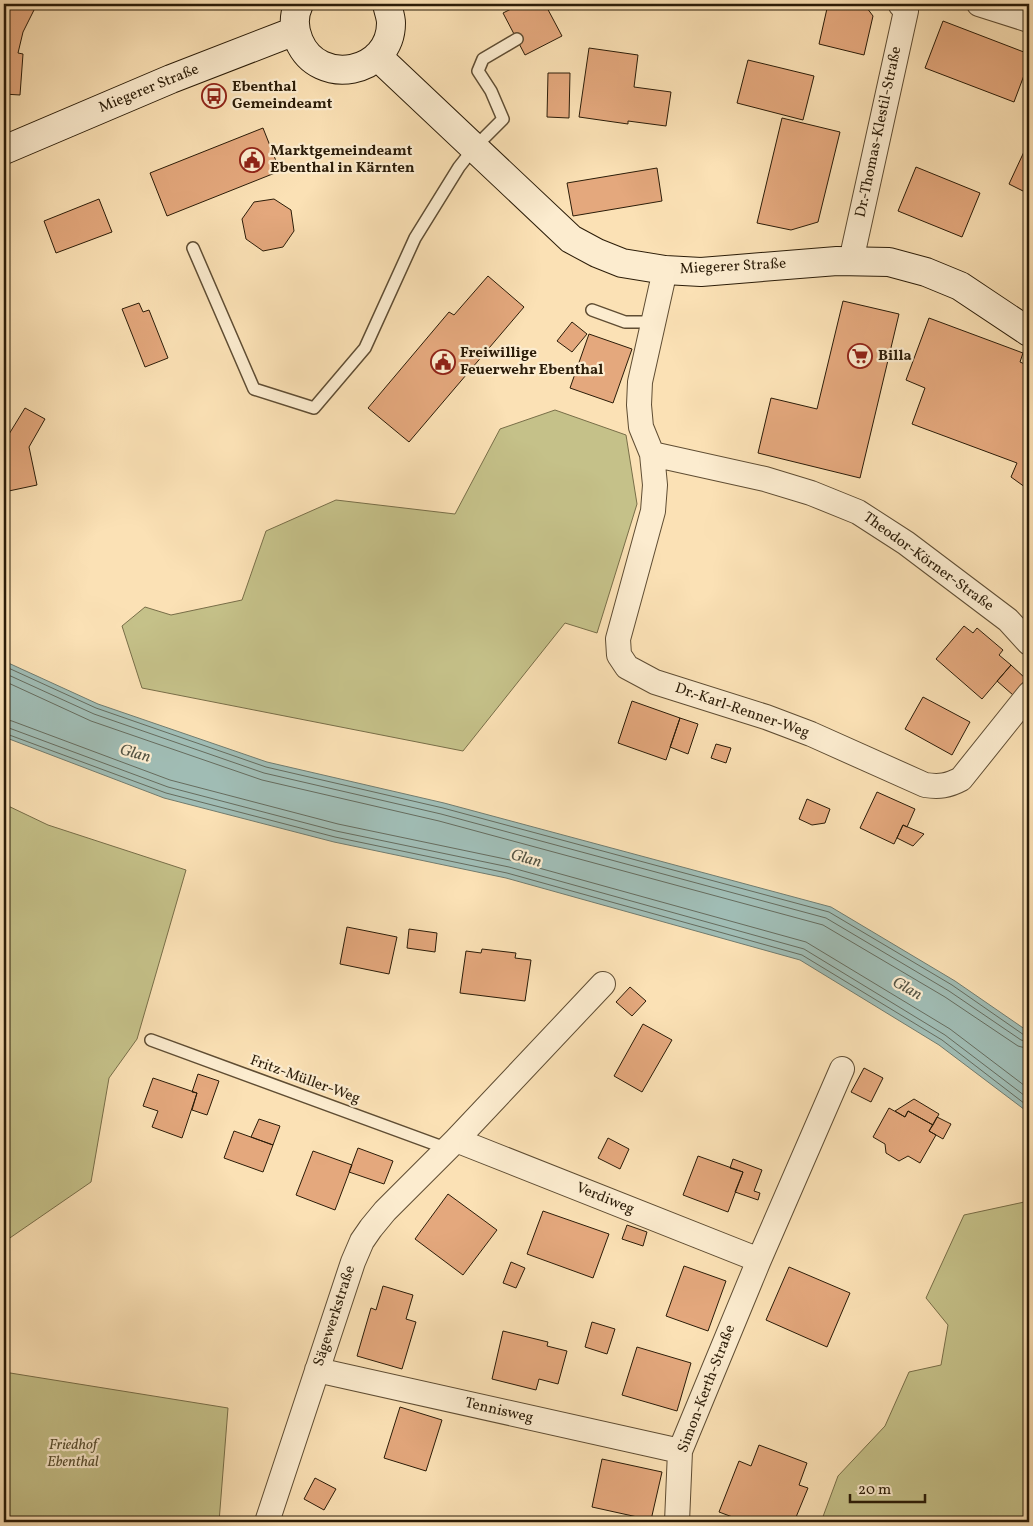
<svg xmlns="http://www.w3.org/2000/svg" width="1033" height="1526" viewBox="0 0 1033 1526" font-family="Vollkorn,serif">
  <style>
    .green { fill: #c5c189; stroke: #786e48 }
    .water { fill: #a0bcb4; stroke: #717c6f }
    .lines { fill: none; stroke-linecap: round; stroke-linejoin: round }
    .shore { stroke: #666c5e; stroke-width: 1 }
    .building { fill: #e4a87d; stroke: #2b1c08 }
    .service-casing { stroke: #5f4d33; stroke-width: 14 }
    .minor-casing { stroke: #5f4d33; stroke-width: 26 }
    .secondary-casing { stroke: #2b1c08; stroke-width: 30 }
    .service { stroke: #fceccf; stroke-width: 11 }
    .minor { stroke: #fceccf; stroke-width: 24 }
    .secondary { stroke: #fceccf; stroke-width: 28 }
    .labels { text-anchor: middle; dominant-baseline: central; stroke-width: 4.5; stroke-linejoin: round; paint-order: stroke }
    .poi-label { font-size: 15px; font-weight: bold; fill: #2b1c08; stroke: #fceccf; text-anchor: start }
    .street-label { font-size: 15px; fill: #2b1c08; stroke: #fceccf }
    .park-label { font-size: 15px; font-style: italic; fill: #594e2f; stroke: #fceccf }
    .water-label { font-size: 16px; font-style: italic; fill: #545444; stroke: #fceccf }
  </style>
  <rect width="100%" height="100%" fill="#fbe1b5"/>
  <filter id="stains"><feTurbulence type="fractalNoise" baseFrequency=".004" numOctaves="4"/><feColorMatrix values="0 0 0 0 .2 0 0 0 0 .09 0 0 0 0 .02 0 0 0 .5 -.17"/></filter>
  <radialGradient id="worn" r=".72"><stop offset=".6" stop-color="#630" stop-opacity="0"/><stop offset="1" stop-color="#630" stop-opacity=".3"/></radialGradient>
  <path class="green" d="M555,410l71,25 11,69 -40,129 -32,-10 -102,128 -321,-63 -20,-62 23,-19 26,8 71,-15 24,-69 70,-31 119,14 45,-85z
    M4,804l44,21 138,45 -49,169 -28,39 -18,104 -87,60z
    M1029,1201v321h-208l17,-46 47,-50 24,-54 32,-7 7,-40 -22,-27 38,-83z
    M4,1372l224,36 -9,114h-215z"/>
  <path class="water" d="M4,661l94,43 169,58 177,41 387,104 124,74 74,51v81l-90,-68 -139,-85 -294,-82 -172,-36 -170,-44 -160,-61z"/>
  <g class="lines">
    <path class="shore" d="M4,666l92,42 170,59 177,41 386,104 123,73 72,50 5,1
      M4,673l90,41 170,59 177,41 385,104 123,73 72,49 8,2
      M4,681l87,40 171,59 177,41 384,104 122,72 73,49 11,3
      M4,719l8,2 158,59 168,44 172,36 296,82 144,87 79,60
      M4,727l5,1 159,59 168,44 173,36 295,82 141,86 84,64
      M4,733l162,60 169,44 172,36 295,82 140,85 87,67"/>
  </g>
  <path class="building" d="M4,4h33l-14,28 -5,21 5,1 -3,41 -16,-1z
    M521,4h24l17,32 -37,19 -22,-42z
    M828,4h36l9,12 -9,39 -45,-11z
    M943,21l86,33v8l-15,40 -89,-34z
    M589,48l49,7 -4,32 37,5 -5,34 -38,-5v3l-49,-7z
    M748,60l66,16 -11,44 -66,-17z
    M548,73h22l-1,45 -22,-1z
    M782,118l58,14 -22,90 -27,8 -34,-7z
    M263,128l17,43 -113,45 -17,-43z
    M1029,141v53l-20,-10z
    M916,167l64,26 -18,44 -64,-26z
    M657,168l5,33 -89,15 -6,-33z
    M99,199l13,33 -56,21 -12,-32z
    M274,199l17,11 3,21 -11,16 -20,4 -17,-12 -4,-20 12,-17z
    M488,276l36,31 -115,135 -41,-34 81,-96 5,3z
    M843,301l56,13 -39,164 -102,-25 13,-55 46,11z
    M139,303l4,9 6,-2 19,48 -23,9 -23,-58z
    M929,318l94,35 -3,9 9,4v124l-18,-13 6,-14 -105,-39 13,-36 -19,-8z
    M572,322l15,12 -15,18 -15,-11z
    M589,334l43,15 -19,54 -43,-15z
    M25,408l20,11 -16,28 8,38 -33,7v-54l2,1z
    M964,626l9,7 4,-5 26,22 -4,5 12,10 -29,34 -46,-40z
    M1011,665l15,14 -13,16 -16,-14z
    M923,697l47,25 -18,33 -47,-26z
    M632,701l48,17 -14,42 -48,-17z
    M680,718l18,6 -10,30 -18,-7z
    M716,744l15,4 -5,15 -15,-5z
    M877,792l38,17 -8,18 -4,-2 -9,19 -34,-16z
    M807,799l23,10 -5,14 -13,2 -13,-6z
    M903,825l21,9 -11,12 -16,-8z
    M347,927l50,10 -8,37 -49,-10z
    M409,929l28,4 -2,19 -28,-4z
    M482,949l34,4 -1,5 16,2 -6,41 -65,-8 6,-42 15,2z
    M630,987l16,14 -14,15 -16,-14z
    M643,1024l29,16 -30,52 -28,-16z
    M864,1068l19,10 -12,24 -20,-10z
    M198,1074l21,7 -12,34 -15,-5 5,-17 -5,-1z
    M153,1078l44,15 -15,45 -30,-11 6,-16 -15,-5z
    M914,1099l25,15 -6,11 -25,-14 -3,6 -10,-6z
    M889,1108l16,9 3,-6 25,14 -4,6 7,4 -16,28 -12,-7 -9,5 -13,-8 -1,-9 -12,-7z
    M937,1117l14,7 -8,15 -14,-8z
    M259,1119l21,7 -7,19 -22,-8z
    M234,1131l39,14 -10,27 -39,-14z
    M608,1138l21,11 -9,20 -22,-11z
    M358,1148l35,13 -9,23 -35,-12z
    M313,1151l39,14 -17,45 -39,-15z
    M698,1156l45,16 -15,40 -45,-17z
    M733,1159l29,11 -8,21 6,2 -2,7 -23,-8 8,-20 -13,-4z
    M448,1194l49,36 -34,45 -48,-36z
    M543,1211l66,23 -16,44 -66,-24z
    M627,1225l20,7 -4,14 -21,-7z
    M511,1262l14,6 -9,20 -13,-5z
    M684,1266l42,15 -18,50 -42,-15z
    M789,1267l61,26 -23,54 -61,-27z
    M383,1286l30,9 -7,24 10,3 -14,47 -45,-13 14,-48 5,2z
    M592,1322l23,7 -8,25 -22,-7z
    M503,1331l45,11 -1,4 20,5 -9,33 -19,-5 -3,11 -44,-11z
    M637,1347l54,16 -14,48 -55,-16z
    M400,1407l42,13 -16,51 -42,-13z
    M759,1445l48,18 -8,22 9,3 -14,34h-21l-13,-5 -2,5h-12l-27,-10 20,-51 12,5z
    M602,1459l60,13 -11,48 -59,-13z
    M315,1478l21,11 -12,21 -20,-11z"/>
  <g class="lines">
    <defs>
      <path id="service" d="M193,248l61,141 60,19 51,-60 50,-110 44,-71 15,-19 29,-29 -12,-28 -13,-20 5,-12 34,-20
        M592,310l33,12h28
        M151,1040l297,109"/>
      <path id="minor" d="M979,4l50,16
        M851,261l55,-250 -6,-7
        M665,270l-25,112 -1,23 2,22 11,27 113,25 46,14 47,19 48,31 102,77 21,23
        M652,454l3,31 -2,26 -35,128 1,16 8,12 28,15 111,35 45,17 114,51c14,2 23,1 36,-6l68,-85
        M603,984l-147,156 303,120 83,-191
        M317,1370l363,81
        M267,1522l86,-260 9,-21 9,-13 14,-17 71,-71
        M677,1522l3,-71 79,-191"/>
      <path id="secondary" d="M299,4c-6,12 -5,25 0,37 20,47 92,33 92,-18 0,-6 -3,-13 -4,-19
        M377,56l194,183 26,14 25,10 43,7 36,2 136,-11 52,1 37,10 34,14 69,46
        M4,150l167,-71 124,-48"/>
    </defs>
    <use href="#service" class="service-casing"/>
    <use href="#minor" class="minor-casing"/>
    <use href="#secondary" class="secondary-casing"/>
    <use href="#service" class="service"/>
    <use href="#minor" class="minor"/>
    <use href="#secondary" class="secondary"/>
  </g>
  <defs>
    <symbol id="bus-ring" viewBox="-11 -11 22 22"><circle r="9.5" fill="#fceccf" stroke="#8f2418" stroke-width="1.5"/><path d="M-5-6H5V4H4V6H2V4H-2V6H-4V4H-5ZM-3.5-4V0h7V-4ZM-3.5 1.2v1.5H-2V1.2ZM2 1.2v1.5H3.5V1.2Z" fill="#8f2418"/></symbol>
    <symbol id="civic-ring" viewBox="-11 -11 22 22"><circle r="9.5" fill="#fceccf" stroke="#8f2418" stroke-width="1.5"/><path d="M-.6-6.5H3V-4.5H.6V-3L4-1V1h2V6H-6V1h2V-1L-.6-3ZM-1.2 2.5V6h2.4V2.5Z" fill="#8f2418"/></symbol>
    <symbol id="supermarket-ring" viewBox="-11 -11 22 22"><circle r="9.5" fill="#fceccf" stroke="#8f2418" stroke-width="1.5"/><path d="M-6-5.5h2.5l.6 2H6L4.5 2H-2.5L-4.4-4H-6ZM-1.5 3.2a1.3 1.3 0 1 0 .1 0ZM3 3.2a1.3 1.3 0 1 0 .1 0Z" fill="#8f2418"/></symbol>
  </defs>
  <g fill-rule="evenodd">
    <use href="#bus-ring" x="200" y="82" width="28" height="28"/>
    <use href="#civic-ring" x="238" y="146" width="28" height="28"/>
    <use href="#supermarket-ring" x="846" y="342" width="28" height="28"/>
    <use href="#civic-ring" x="429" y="348" width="28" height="28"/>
  </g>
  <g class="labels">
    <g class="poi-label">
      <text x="232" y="87">Ebenthal<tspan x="232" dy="17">Gemeindeamt</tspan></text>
      <text x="270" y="151">Marktgemeindeamt<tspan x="270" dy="17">Ebenthal in Kärnten</tspan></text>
      <text x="460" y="353">Freiwillige<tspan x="460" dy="17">Feuerwehr Ebenthal</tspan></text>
      <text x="878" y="356">Billa</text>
    </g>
    <g class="street-label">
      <text transform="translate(149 89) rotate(-22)">Miegerer Straße</text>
      <text transform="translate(879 132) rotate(-78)">Dr.-Thomas-Klestil-Straße</text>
      <text transform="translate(733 267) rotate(-3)">Miegerer Straße</text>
      <text transform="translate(928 562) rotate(36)">Theodor-Körner-Straße</text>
      <text transform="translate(742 711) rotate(19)">Dr.-Karl-Renner-Weg</text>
      <text transform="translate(305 1080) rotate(20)">Fritz-Müller-Weg</text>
      <text transform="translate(605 1199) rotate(22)">Verdiweg</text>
      <text transform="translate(335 1316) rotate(-72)">Sägewerkstraße</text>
      <text transform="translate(707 1389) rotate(-69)">Simon-Kerth-Straße</text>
      <text transform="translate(499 1411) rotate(13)">Tennisweg</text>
    </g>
    <g class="park-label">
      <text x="73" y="1445">Friedhof<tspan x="73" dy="17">Ebenthal</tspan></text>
    </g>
    <g class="water-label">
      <text transform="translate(135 754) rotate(15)">Glan</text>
      <text transform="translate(526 859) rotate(15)">Glan</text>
      <text transform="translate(907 989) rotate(29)">Glan</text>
    </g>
  </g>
  <rect width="1033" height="1526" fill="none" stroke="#fbe1b5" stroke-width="20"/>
  <rect x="5" y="5" width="1023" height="1516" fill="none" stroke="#2b1c08" stroke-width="2.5"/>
  <rect x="10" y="10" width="1013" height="1506" fill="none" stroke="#2b1c08"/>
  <path d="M850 1494v8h75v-8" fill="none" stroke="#2b1c08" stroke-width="2.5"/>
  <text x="858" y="1494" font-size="15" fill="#2b1c08" stroke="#fceccf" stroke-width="4" paint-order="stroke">20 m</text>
  <rect width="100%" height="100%" filter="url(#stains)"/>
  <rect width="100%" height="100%" fill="url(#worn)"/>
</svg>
